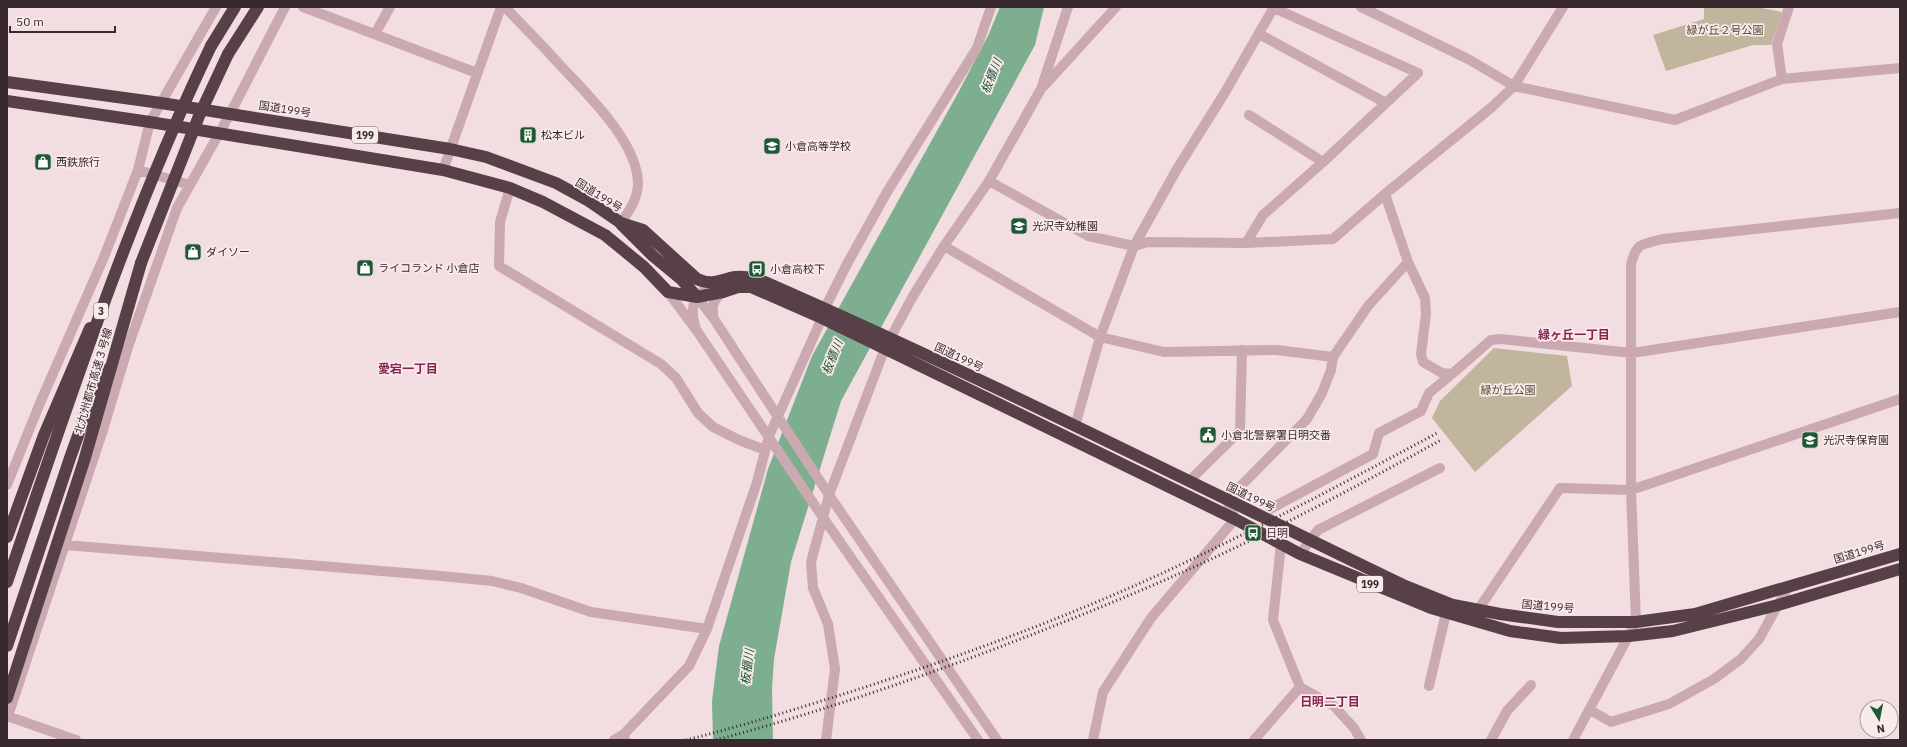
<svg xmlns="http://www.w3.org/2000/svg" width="1907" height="747" viewBox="0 0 1907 747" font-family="'IBM Plex Sans','Noto Sans JP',sans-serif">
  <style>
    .green { fill: #c1b59d }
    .water { fill: #7dae8f }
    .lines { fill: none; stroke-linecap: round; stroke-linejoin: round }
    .minor { stroke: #caa9b1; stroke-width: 10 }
    .highway { stroke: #584049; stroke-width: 12 }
    .rail { stroke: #37292e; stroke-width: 3; stroke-dasharray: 1 3; stroke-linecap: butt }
    .highway-bridge { stroke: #584049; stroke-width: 12 }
    .labels { text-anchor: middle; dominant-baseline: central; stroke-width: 3.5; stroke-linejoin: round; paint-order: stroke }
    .shield { fill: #f9eaec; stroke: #716367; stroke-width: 1 }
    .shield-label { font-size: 10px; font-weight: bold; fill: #37292e }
    .park-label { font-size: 11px; fill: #55482d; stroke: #f9eaec }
    .street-label { font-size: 11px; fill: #37292e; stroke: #f9eaec }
    .poi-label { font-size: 11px; fill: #37292e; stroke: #f9eaec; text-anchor: start }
    .water-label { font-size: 12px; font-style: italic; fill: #1f5835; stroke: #f9eaec }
    .neighbourhood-label { font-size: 12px; font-weight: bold; fill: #85234f; stroke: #f9eaec }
  </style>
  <rect width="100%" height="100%" fill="#f2dde0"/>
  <path class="green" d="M1714,7h42l26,5 -11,33h-18l-87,26 -13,-36 51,-16v-11z
    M1494,348l73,8 5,30 -97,86 -43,-54 8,-17z"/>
  <path class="water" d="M1000,7h44l-9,38 -194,356 -50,161 -17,97 -2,29 1,52h-60l-1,-39 7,-55 49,-177 44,-113 146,-263 30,-57z"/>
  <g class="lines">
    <path class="minor" d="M303,7l174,66
      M505,7c18,19 37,38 55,58 26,28 79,78 78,120 -1,15 -9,26 -17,38
      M1361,7l107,52 46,27 161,34 107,-41 118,-11
      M375,34l15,-27
      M1259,34l127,69
      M1782,79l-5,-35 12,-37
      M1044,86l72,-79
      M1249,115l74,47 95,-89 -144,-65
      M138,170l52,15
      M443,170l58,-163
      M989,181l99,55 46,10 14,-4 98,1 87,-4 52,-45 107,-87 22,-21 49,-79
      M510,188l-10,34 -1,44 162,98 15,14 22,35 15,14 26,13 26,10
      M1385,194l23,68 17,36 1,16 -5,40 2,8 19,11 10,1 39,-34 10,-1 131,14 268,-41
      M1246,243l17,-28 60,-53
      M944,246l156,91 64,15 113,-2 56,7
      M668,292l29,39 125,185 156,224
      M697,297l17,22 115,176 168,245
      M714,319c-3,-13 -1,-19 9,-27
      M695,325c-7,-20 3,-34 21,-42
      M1075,426l25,-89 34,-91 43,-77 47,-75 50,-87
      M1189,481l51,-50 2,-81
      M7,485l33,-82 64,-146 34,-87 12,-48 66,-115
      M1270,509l103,-55 6,-21 42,-22 8,-18 23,-19
      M1281,544l-8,76 27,67 34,19 20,22 7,12
      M65,545l377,31 50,5 29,7 70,24 116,17
      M1300,554l18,-24 122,-62
      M1478,610l82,-122 71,2 269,-91
      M1429,686l17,-73
      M1590,710l21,12 58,-18 45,-25 27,-20 18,-20 29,-52
      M7,716l69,24
      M8,716l95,-286 25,-83 49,-139 53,-94 55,-107
      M614,740l10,-6
      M625,740l-1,-6 65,-68 18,-37 50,-147 12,-46 53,-118 3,-10 22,-44 40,-72 90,-144 14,-41
      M826,740l9,-71 -7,-45 -15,-36 -2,-26 18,-67 56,-147 28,-52 31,-50 45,-65 52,-92 27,-82
      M1093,740l10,-48 48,-74 84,-99 -8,-19 80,-81 15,-26 9,-23 2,-13 35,-51 40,-44
      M1254,740l46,-53
      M1491,740l16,-29 24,-26
      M1573,740l63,-118 -5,-132v-225c5,-23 12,-21 32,-26l237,-26"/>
    <path class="highway" d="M211,46l24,-39
      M228,54l30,-47
      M7,82l154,21 289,46 36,8 70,26 33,18 32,22 22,7 54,49c15,7 23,1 38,-2 8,-1 15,0 23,2 218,95 431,203 645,306l50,20 47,9 58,8h78l59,-8 205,-60
      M7,101l143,21 293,48 67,18 33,14 62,33 39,32 24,25 29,5 26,-5 15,-5h13l71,31 413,201 65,35 131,54 79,23 51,7 68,-2 44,-5 105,-26 122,-36
      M621,224l32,32 29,24 15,17
      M7,537l37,-102 46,-107
      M7,646l63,-188 32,-89
      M7,698l77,-237 57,-198"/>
    <path class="rail" d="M686,740c49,-12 97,-27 145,-42 114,-36 228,-77 336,-127 92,-43 181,-90 270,-138
      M716,740c104,-28 207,-63 307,-102 80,-31 160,-64 236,-102 61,-30 122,-63 182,-96"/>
    <path class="highway-bridge" d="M141,263l58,-147 29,-62
      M7,582c62,-181 121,-363 204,-536"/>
  </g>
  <defs>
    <symbol id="building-square" viewBox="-11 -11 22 22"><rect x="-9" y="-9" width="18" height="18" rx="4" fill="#1f5835" stroke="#f9eaec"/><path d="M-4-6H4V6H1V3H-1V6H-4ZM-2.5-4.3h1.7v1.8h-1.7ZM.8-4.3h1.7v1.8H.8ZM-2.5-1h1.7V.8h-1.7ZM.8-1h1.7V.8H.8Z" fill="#fff"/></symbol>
    <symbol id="school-square" viewBox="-11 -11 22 22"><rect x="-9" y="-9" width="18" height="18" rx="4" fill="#1f5835" stroke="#f9eaec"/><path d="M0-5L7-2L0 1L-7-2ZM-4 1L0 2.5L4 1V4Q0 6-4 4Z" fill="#fff"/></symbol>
    <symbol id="shop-square" viewBox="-11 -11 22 22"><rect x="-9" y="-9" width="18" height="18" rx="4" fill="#1f5835" stroke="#f9eaec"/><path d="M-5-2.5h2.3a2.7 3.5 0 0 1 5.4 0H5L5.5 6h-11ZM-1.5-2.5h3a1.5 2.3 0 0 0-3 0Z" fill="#fff"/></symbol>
    <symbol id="bus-square" viewBox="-11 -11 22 22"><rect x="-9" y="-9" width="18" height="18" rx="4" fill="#1f5835" stroke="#f9eaec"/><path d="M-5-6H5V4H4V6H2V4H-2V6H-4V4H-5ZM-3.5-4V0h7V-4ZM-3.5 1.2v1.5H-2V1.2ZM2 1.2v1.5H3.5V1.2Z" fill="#fff"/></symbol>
    <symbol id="civic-square" viewBox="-11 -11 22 22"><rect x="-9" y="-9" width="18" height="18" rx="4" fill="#1f5835" stroke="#f9eaec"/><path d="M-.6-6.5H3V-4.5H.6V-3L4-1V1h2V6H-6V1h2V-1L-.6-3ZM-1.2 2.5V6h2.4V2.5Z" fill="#fff"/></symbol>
  </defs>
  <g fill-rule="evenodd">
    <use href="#building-square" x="518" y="125" width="20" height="20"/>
    <use href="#school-square" x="762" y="136" width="20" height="20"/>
    <use href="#shop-square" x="33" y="152" width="20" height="20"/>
    <use href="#school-square" x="1009" y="216" width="20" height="20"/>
    <use href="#shop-square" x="183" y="242" width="20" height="20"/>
    <use href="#shop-square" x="355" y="258" width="20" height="20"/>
    <use href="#bus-square" x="747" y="259" width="20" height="20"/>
    <use href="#civic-square" x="1198" y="425" width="20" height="20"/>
    <use href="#school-square" x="1800" y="430" width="20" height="20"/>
    <use href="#bus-square" x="1243" y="523" width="20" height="20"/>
  </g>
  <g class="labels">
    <g class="shield">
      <rect x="352" y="127" width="26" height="16" rx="3"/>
      <rect x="94" y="303" width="14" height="16" rx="3"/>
      <rect x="1357" y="576" width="26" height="16" rx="3"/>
    </g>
    <g class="shield-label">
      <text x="365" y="135">199</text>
      <text x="101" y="311">3</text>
      <text x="1370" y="584">199</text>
    </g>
    <g class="park-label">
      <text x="1725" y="30">緑が丘２号公園</text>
      <text x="1508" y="390">緑が丘公園</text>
    </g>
    <g class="street-label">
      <text transform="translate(285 109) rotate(9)">国道199号</text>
      <text transform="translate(599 195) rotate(32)">国道199号</text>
      <text transform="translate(959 357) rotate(25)">国道199号</text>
      <text transform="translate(93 381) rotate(-74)">北九州都市高速３号線</text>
      <text transform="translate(1251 497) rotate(26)">国道199号</text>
      <text transform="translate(1859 552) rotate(-17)">国道199号</text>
      <text transform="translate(1548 606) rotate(5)">国道199号</text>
    </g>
    <g class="poi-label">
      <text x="541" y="135">松本ビル</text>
      <text x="785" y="146">小倉高等学校</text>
      <text x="56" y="162">西鉄旅行</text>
      <text x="1032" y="226">光沢寺幼稚園</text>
      <text x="206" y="252">ダイソー</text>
      <text x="378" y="268">ライコランド 小倉店</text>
      <text x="770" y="269">小倉高校下</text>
      <text x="1221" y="435">小倉北警察署日明交番</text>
      <text x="1823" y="440">光沢寺保育園</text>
      <text x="1266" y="533">日明</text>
    </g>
    <g class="water-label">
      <text transform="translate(991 76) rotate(-68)">板櫃川</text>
      <text transform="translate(832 357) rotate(-68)">板櫃川</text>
      <text transform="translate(747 667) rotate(-83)">板櫃川</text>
    </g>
    <g class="neighbourhood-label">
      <text x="1574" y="334">緑ヶ丘一丁目</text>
      <text x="408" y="368">愛宕一丁目</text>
      <text x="1330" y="701">日明二丁目</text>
    </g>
  </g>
  <rect width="1907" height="747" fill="none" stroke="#37292e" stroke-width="16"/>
  <g transform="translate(1879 719) rotate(170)"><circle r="19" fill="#f9eaec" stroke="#ab9da0"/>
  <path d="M0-3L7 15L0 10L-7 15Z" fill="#1f5835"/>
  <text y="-6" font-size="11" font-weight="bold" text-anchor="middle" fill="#37292e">N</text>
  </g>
  <path d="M10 26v6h105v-6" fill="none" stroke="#37292e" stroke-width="2"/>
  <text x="16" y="26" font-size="12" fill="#37292e" stroke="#f9eaec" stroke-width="3" paint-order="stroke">50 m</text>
</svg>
